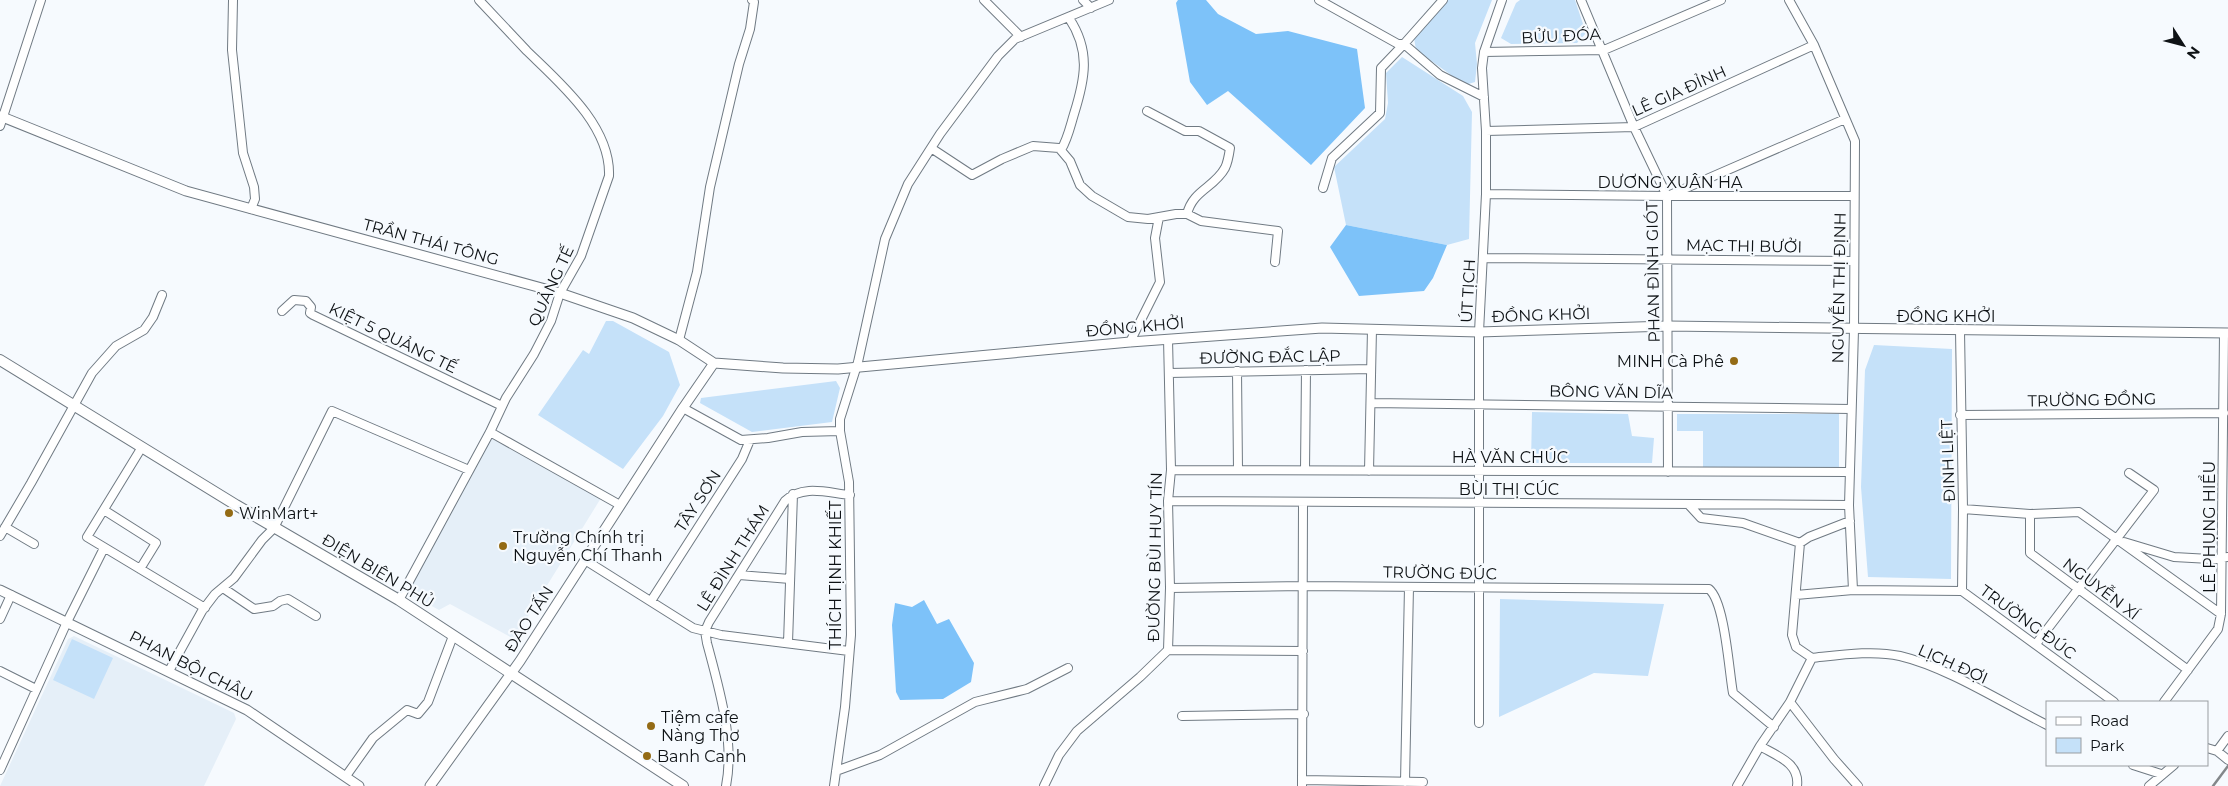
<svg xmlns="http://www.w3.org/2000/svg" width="2228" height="786" viewBox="0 0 2228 786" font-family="Montserrat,sans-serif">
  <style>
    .built { fill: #e5eff8 }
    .green { fill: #c5e1f9 }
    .forest { fill: #7dc2f9 }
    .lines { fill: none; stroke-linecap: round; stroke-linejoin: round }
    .minor-casing { stroke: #707a83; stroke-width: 10 }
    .tertiary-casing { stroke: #707a83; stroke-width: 11 }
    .secondary-casing { stroke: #707a83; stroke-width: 12 }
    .minor { stroke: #fff; stroke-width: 8 }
    .tertiary { stroke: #fff; stroke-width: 9 }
    .secondary { stroke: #fff; stroke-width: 10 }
    .rail { stroke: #83878a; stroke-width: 2.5 }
    .poi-dot { fill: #946b15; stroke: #f6fafe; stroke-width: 2 }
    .labels { text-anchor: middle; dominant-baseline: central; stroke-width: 4.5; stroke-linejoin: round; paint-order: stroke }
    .street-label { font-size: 16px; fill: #0e1215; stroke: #f6fafe }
    .poi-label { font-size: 16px; fill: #0e1215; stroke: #f6fafe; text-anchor: start }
  </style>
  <rect width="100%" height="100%" fill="#f6fafe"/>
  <path class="built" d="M491,438l110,60 -87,141 -64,-35 -11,6 -31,-17z
    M74,636l160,77 2,6 -32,67h-204l68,-147z"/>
  <path class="green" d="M1448,0h44l-17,43 2,21 -2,18 -10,3 -49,-35 -2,-12z
    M1520,0h55l11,33 -9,10 -66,1 -10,-6 15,-35z
    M1402,57l61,39 9,16 -3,127 -22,6 -101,-20 -12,-58 51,-48 3,-16 -2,-30z
    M606,321h7l56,31 11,33 -17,31 -40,53 -85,-54 45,-65 6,4z
    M1874,345l78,4 -1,230 -83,-2 -7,-90 4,-117z
    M836,381l4,7 -8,34 -80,10 -52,-29 1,-5z
    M1532,412l96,2 4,22 22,2 -2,25h-121z
    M1677,414h162v53l-136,1v-37h-26z
    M1500,599l164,5 -16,72 -54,-3 -95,44z
    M72,639l41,19 -19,41 -41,-19z"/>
  <path class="forest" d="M1178,0h28l12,14 38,20 32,-3 69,18 8,59 -54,57 -83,-74 -21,14 -17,-23 -14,-79z
    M1346,225l101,20 -14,33 -9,13 -65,5 -29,-49z
    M924,600l13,24 12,-5 25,44 -3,19 -28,17 -43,1 -4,-8 -4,-67 3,-22 17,4z"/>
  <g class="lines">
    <defs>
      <path id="minor" d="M233,0l-1,50 11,103 11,34 1,12 -4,10
        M984,0l37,37
        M1083,0l8,8
        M1319,0l79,44h6l39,-44
        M1581,0l53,127 33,69 1,276
        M1789,0l25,45 41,96 -1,189 -5,175 4,85
        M1484,52l120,-2 117,-50
        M1147,111l38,20h14l31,17c-1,7 -2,14 -5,20 -11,20 -32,22 -38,46
        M0,126l41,-126
        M1486,131l148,-4 180,-82
        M931,148l41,27 30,-16 31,-13 26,2 11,13 10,24 12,11 36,21 20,2 28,-5h11l14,7 77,10 -3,31
        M1061,150c7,-12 9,-23 13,-36 11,-35 17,-63 -5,-96
        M1323,188l9,-30 48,-45 1,-45 23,-24 36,31 44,22
        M1486,194l181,2h187
        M1670,195l175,-76
        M1483,258l371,3
        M282,311l12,-11 12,1 5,6 -1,6 3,2 189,91
        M1960,331l3,178 -1,82
        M679,340l18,-68 13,-85 29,-123 11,-35 4,-27 -2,-2
        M1130,342l30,-60 -5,-44 4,-21
        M1237,371l1,99
        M1169,373l202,-4
        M1371,403l480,6
        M683,408l58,32 27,-2 34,-6 38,-1
        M1960,415l264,-2
        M490,432l130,73
        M142,447l-55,90 118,71
        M1171,470l679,2
        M1305,470l1,-100
        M1369,471l3,-142
        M1168,501l681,4
        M1689,505l12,13 42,5 57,20
        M1963,509l67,5 49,-2 142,102
        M104,510l52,33 -16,26
        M2030,514v39l158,117
        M5,527l29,17
        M0,536l31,-53 61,-110 24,-27 28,-16 9,-13 9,-22
        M2124,542l50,15 36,2 18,-2
        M585,560l108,68 28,7 128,16
        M739,575l51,4
        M223,588l31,21 19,-3 7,-5 8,-2 28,17
        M1170,588l134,-2 405,3c16,13 20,83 24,104l41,34
        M1796,595l57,-5 109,1 152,111
        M399,600l91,-168 16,-34 28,-44 17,-33 9,-28 21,-37 28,-80c2,-50 -49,-93 -82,-125 -16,-17 -32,-34 -48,-51
        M651,601l91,-142 8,-19
        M0,619l11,-24
        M788,643l5,-149
        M2036,644l118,-154 -25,-17
        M1168,650l135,1
        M1812,658c28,-3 61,-8 88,-2 47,11 103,47 147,69
        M0,671l36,18
        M169,671l33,-60 13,-17 19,-16 28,-38 12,-12 58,-117 137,59
        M1790,702l44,57 24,27
        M2164,702l54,-73 3,-15 3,-281
        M1182,716l122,-2
        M1479,723v-391l7,-138v-63l-4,-63 2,-16 18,-52
        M1760,746c17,10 40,17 37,40
        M2207,748l10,3 11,9
        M2217,751l11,-15
        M2133,765l28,9
        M0,770l67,-148 37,-74
        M836,771l44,-16 95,-53 52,-13 41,-21
        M346,776l27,-38 34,-28 11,4 10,-12 25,-66
        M1302,780l121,2
        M1405,782l4,-195
        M726,786c9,-45 -7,-98 -19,-143l-2,-12 4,-9 76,-121c18,-17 43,-8 65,-6
        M834,786l11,-79 6,-72 -2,-153 -9,-51v-12l18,-57 27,-123 23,-55 32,-50 58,-78 17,-17 94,-39
        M1044,786l15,-31 18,-24 63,-54 28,-27 2,-62 -2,-87 3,-31 -3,-131
        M1302,786l1,-283
        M1737,786l23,-40 30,-44 22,-44 -16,-11 -4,-12 8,-92 9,-6 41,-16
        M2149,786l25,-21"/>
      <path id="tertiary" d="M0,116l186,75 374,102 73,25 46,22 35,23 69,5 55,1 292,-27 192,-14 157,4 189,-6 560,7
        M0,590l247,120 112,76
        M430,786l90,-125 163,-253 31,-45"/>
      <path id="secondary" d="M0,360l236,145 163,95 284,186"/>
    </defs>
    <use href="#minor" class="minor-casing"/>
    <use href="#tertiary" class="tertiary-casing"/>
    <use href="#secondary" class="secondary-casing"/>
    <use href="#minor" class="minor"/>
    <use href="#tertiary" class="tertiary"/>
    <use href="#secondary" class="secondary"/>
    <path class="rail" d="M2213,786l15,-20"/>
  </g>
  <g class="poi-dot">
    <circle cx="1734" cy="361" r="5"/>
    <circle cx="229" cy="513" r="5"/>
    <circle cx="503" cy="546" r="5"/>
    <circle cx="651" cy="726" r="5"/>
    <circle cx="647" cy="756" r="5"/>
  </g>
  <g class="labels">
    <g class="street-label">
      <text transform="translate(1561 36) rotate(-3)">BỬU ĐÓA</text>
      <text transform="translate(1679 91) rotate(-24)">LÊ GIA ĐỈNH</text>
      <text x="1670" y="182">DƯƠNG XUÂN HẠ</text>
      <text transform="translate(431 242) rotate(15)">TRẦN THÁI TÔNG</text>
      <text transform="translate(1744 246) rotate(1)">MẠC THỊ BƯỞI</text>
      <text transform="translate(1653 272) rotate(-91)">PHAN ĐÌNH GIÓT</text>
      <text transform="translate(551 286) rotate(-65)">QUẢNG TẾ</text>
      <text transform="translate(1839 288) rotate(-89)">NGUYỄN THỊ ĐỊNH</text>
      <text transform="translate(1468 291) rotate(-87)">ÚT TỊCH</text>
      <text transform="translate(1541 315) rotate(-2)">ĐỒNG KHỞI</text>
      <text x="1946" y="316">ĐỒNG KHỞI</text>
      <text transform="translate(1135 327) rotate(-5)">ĐỒNG KHỞI</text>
      <text transform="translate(393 338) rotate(26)">KIỆT 5 QUẢNG TẾ</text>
      <text transform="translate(1270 357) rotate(-1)">ĐƯỜNG ĐẮC LẬP</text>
      <text transform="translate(1611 392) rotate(1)">BÔNG VĂN DĨA</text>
      <text transform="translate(2092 400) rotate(-1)">TRƯỜNG ĐỒNG</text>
      <text x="1510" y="457">HÀ VĂN CHÚC</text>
      <text transform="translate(1948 461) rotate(-92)">ĐINH LIỆT</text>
      <text x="1509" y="489">BÙI THỊ CÚC</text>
      <text transform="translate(698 501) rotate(-57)">TÂY SƠN</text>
      <text transform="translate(2209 527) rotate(-90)">LÊ PHỤNG HIỂU</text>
      <text transform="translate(1155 557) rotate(-89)">ĐƯỜNG BÙI HUY TÍN</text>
      <text transform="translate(733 558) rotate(-58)">LÊ ĐÌNH THÁM</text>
      <text transform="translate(378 571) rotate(31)">ĐIỆN BIÊN PHỦ</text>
      <text transform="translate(1440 573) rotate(1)">TRƯỜNG ĐÚC</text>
      <text transform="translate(835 575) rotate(-90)">THÍCH TỊNH KHIẾT</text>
      <text transform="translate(2101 589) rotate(37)">NGUYỄN XÍ</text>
      <text transform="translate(529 619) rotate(-57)">ĐÀO TẤN</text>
      <text transform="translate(2028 622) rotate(36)">TRƯỜNG ĐÚC</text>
      <text transform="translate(1953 664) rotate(24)">LỊCH ĐỢI</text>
      <text transform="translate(191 666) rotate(27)">PHAN BỘI CHÂU</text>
    </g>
    <g class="poi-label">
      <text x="1724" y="361" text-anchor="end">MINH Cà Phê</text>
      <text x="239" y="513">WinMart+</text>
      <text x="513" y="537">Trường Chính trị<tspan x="513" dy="18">Nguyễn Chí Thanh</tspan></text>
      <text x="661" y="717">Tiệm cafe<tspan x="661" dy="18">Nàng Thơ</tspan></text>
      <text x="657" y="756">Banh Canh</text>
    </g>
  </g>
  <rect x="2046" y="701" width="162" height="65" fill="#f6fafe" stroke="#999da1"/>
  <rect x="2056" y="717" width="25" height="8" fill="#ffffff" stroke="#999da1"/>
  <text x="2090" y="726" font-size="15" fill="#0e1215">Road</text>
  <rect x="2056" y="738" width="25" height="15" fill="#c5e1f9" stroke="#999da1"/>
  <text x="2090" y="751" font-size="15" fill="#0e1215">Park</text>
  <g transform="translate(2183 45) rotate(126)" stroke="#f6fafe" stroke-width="4" paint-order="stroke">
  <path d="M0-4L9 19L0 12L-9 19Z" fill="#0e1215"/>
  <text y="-8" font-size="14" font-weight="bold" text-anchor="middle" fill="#0e1215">N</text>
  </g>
</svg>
